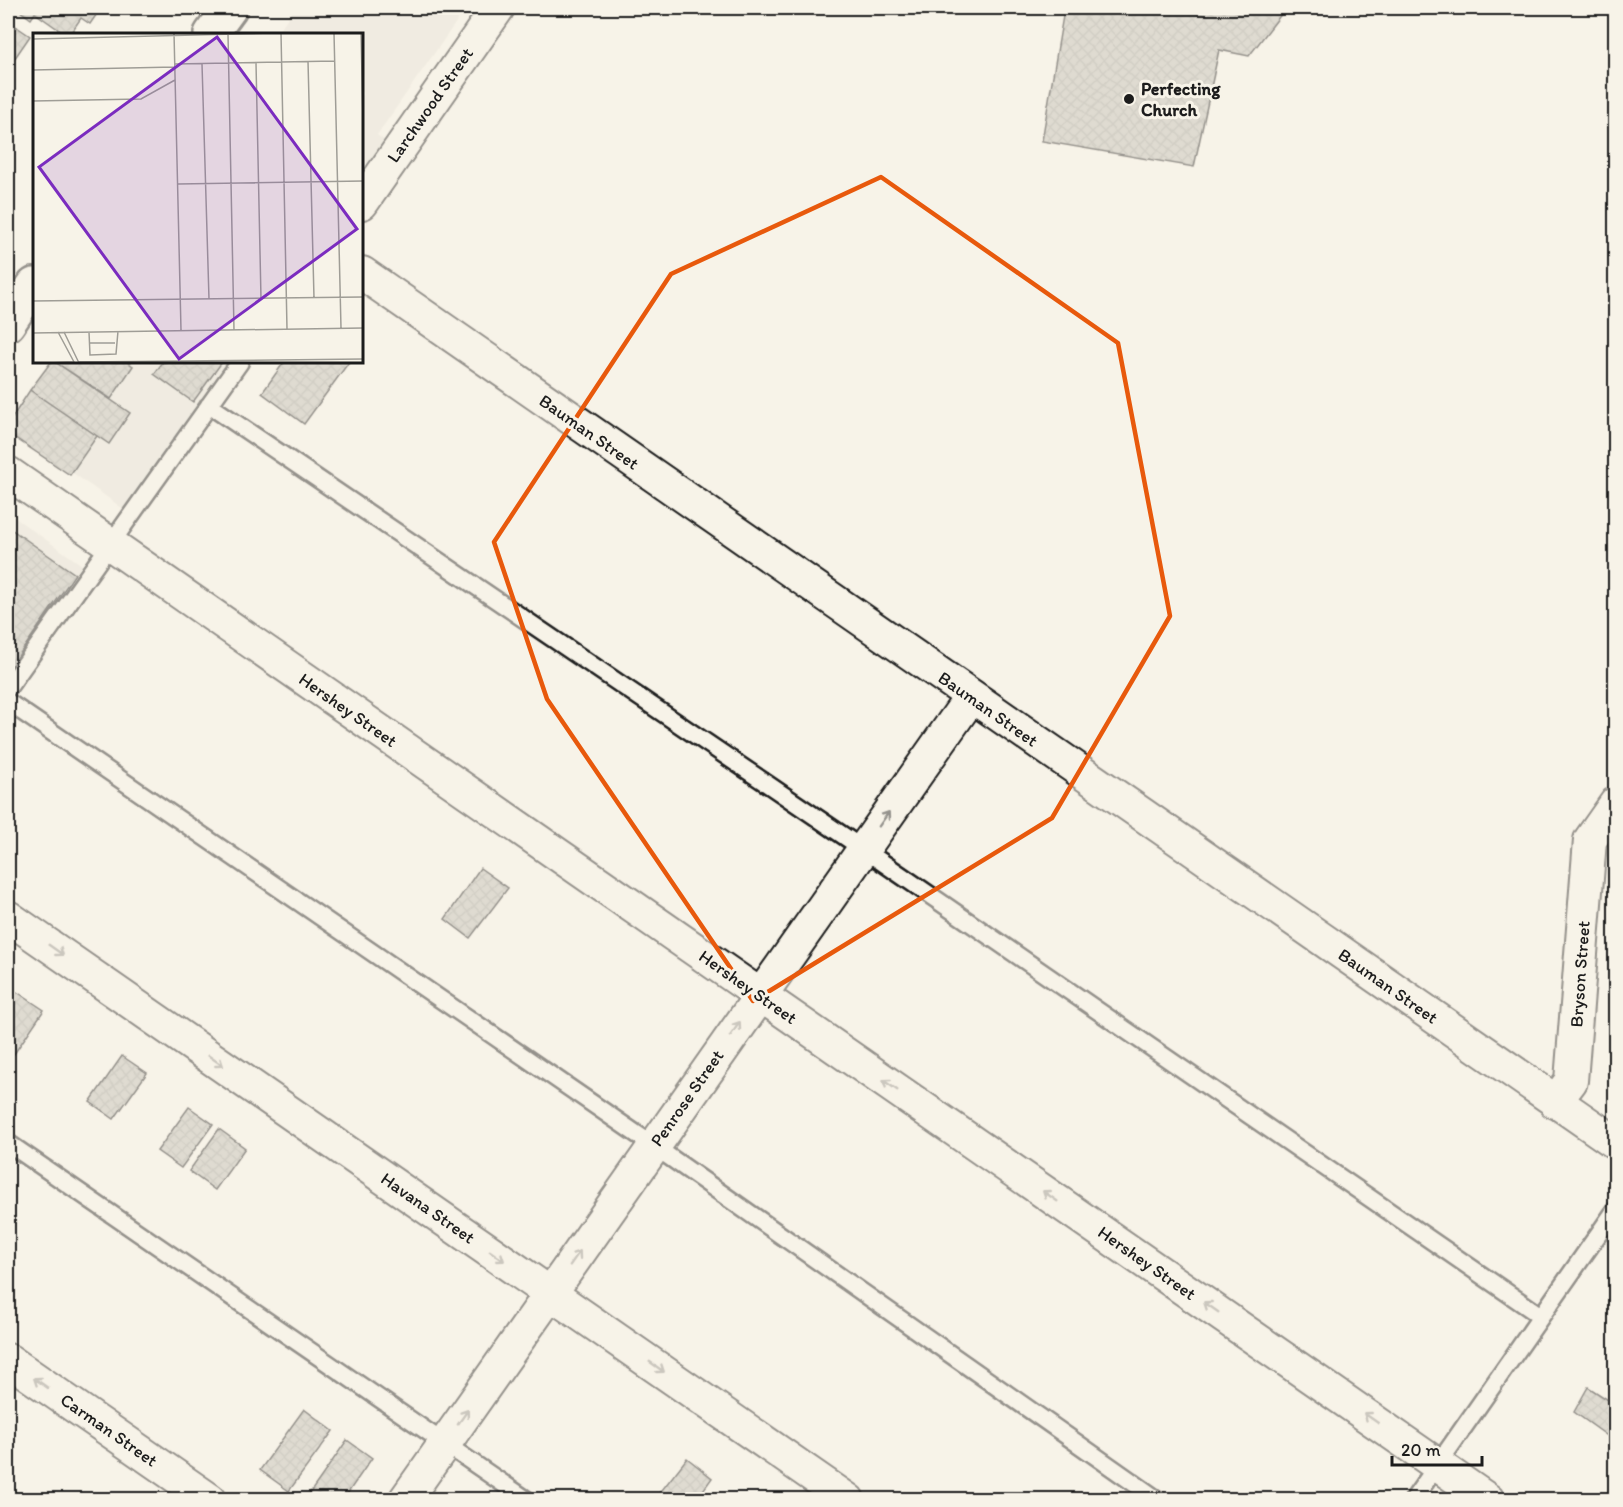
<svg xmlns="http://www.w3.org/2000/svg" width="1623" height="1507" viewBox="0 0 1623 1507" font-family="Itim,sans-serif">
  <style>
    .built { fill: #e6e3d9 }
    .building { fill: url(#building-cross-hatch); stroke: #1c1c1c; stroke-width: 1.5 }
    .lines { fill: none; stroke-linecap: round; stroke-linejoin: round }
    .lane-casing { stroke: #1c1c1c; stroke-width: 21 }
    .street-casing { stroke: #1c1c1c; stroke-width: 36 }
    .secondary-casing { stroke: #1c1c1c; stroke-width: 38 }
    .lane { stroke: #f7f3e8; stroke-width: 16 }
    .street { stroke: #f7f3e8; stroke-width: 32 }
    .secondary { stroke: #f7f3e8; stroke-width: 33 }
    .oneway { stroke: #94928c }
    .marked { fill: none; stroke: #e8590c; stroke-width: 4.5; stroke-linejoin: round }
    .poi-dot { fill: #1c1c1c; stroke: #f7f3e8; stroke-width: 2 }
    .labels { text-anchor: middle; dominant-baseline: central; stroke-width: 6; stroke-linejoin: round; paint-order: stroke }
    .poi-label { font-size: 18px; font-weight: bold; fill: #1c1c1c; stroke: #f7f3e8; text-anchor: start }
    .street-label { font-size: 18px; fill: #1c1c1c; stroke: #f7f3e8 }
    .inset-road { fill: none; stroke: #9f9d96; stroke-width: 1.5 }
    .view { fill: #7b2cbf; fill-opacity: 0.15; stroke: #7b2cbf; stroke-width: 3 }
    .inset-edge { fill: none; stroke: #1c1c1c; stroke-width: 3 }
  </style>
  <defs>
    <pattern id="building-cross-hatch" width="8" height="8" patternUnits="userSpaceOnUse" patternTransform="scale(1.5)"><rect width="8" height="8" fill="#c0beb5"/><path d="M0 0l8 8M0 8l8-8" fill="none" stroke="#a4a39b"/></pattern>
  </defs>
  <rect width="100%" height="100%" fill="#f7f3e8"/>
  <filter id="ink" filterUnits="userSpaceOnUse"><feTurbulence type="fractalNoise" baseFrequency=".0167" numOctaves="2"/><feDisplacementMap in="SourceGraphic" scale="12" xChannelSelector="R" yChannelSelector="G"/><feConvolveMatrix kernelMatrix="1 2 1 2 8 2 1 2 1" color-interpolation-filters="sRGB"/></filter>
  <g filter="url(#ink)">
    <path class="built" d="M295,8h171l-89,127 11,8 -26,37v-146h-86z
      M49,362h181l-105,148 -117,-83v-7z
      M8,513l74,52 -74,107z"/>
    <path class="building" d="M16,8h85l-11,16 -9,-6 -11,16h-5l-30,-21 -4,6z
      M1050,8h236l-37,48 -30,-6 -25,117 -152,-26 22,-131z
      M8,21l22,15 -22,32z
      M51,362h4l75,51 -21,31 -79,-54z
      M55,362h72l6,4 -22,33z
      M163,362h59l-29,40 -39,-28z
      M284,362h65l-45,62 -42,-31z
      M30,390l67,46 -27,39 -62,-42v-9z
      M8,527l67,47 -67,97z
      M480,868l28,20 -38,50 -25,-19z
      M17,992l27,18 -30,44 -6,-4v-44z
      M122,1056l25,17 -33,46 -24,-17z
      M189,1107l24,17 -32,44 -24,-17z
      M219,1129l26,19 -30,42 -26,-19z
      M1588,1387l28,18v37l-42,-30z
      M304,1409l29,22 -44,60 -29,-21z
      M347,1440l25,18 -29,42h-38z
      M687,1458l25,20 -16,22 -41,-1z"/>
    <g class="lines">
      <defs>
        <path id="lane" d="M209,405l654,444 678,467
          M8,688l232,-326
          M8,702l646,444 504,354
          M8,1143l519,357
          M1413,1500l203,-291"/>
        <path id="street" d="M362,203l136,-195
          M362,273l1254,870
          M8,473l1480,1027
          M8,917l840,583
          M1555,1102l16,-21 19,-241 26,-37
          M8,1360l202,140
          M405,1500l566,-803"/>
        <path id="secondary" d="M211,34l19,-26
          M8,324l26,-39"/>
      </defs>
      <use href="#lane" class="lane-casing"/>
      <use href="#street" class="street-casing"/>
      <use href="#secondary" class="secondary-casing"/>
      <use href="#lane" class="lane"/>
      <use href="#street" class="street"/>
      <use href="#secondary" class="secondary"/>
    </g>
    <defs><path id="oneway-shaft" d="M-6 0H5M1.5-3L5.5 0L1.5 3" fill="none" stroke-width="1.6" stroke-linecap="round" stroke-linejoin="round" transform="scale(1.5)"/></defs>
    <g class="oneway">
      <use href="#oneway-shaft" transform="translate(884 819) rotate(-55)"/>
      <use href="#oneway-shaft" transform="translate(56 950) rotate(35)"/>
      <use href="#oneway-shaft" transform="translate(735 1029) rotate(-55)"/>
      <use href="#oneway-shaft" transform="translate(216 1061) rotate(35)"/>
      <use href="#oneway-shaft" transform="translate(890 1085) rotate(-145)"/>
      <use href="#oneway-shaft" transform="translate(1050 1196) rotate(-145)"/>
      <use href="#oneway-shaft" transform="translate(497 1256) rotate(35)"/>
      <use href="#oneway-shaft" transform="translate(575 1258) rotate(-55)"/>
      <use href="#oneway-shaft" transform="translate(1211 1307) rotate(-145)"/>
      <use href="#oneway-shaft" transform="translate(657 1367) rotate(35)"/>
      <use href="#oneway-shaft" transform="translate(41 1383) rotate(-145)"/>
      <use href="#oneway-shaft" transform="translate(463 1417) rotate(-55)"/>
      <use href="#oneway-shaft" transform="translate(1371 1418) rotate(-145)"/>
    </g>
  </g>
  <path d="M0 0H1623V1507H0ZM881,177l237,166 52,273 -118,202 -299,183 -206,-302 -53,-157 177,-268z" fill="#f7f3e8" fill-opacity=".55" fill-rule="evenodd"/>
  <path class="marked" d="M881,177l237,166 52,273 -118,202 -299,183 -206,-302 -53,-157 177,-268z"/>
  <circle class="poi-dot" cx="1129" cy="99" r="6"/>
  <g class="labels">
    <g class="poi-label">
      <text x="1141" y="89">Perfecting<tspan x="1141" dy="21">Church</tspan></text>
    </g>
    <g class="street-label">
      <text transform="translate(430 105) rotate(-55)">Larchwood Street</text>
      <text transform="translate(589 432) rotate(35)">Bauman Street</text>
      <text transform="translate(988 709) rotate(35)">Bauman Street</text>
      <text transform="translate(348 710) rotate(35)">Hershey Street</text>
      <text transform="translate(1580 974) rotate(-86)">Bryson Street</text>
      <text transform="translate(1388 986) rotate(35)">Bauman Street</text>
      <text transform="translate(748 987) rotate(35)">Hershey Street</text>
      <text transform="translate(687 1098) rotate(-55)">Penrose Street</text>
      <text transform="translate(428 1208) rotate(35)">Havana Street</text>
      <text transform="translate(1147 1263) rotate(35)">Hershey Street</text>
      <text transform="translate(109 1430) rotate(35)">Carman Street</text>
    </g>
  </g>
  <g transform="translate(33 33)">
    <rect width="330" height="330" fill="#f7f3e8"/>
    <path class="inset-road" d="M141,0l7,297M248,0l6,296M301,0l7,295M328,0l2,88M195,1l6,296M0,6l239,-6M275,28l6,237M223,30l5,236M142,31l160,-3M169,31l7,235M0,37l142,-3M0,68l108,-2 34,-19M145,151l185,-3M0,268l330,-4M31,299l15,31M56,299l1,23 26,-1 2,-23M0,300l330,-5M56,310h26M45,329l285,-3M14,330l27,-1 -16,-30"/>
    <path class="view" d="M184,4l140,192 -178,130 -140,-192z"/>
    <rect width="330" height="330" class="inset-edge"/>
  </g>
  <rect width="1623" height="1507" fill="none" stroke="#f7f3e8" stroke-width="30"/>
  <rect x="15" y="15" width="1593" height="1477" fill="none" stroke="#1c1c1c" stroke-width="2" filter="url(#ink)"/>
  <path d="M1392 1456v9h90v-9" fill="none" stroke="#1c1c1c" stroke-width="3"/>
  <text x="1401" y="1456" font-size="18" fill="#1c1c1c" stroke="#f7f3e8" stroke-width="4.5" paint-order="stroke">20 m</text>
</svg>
